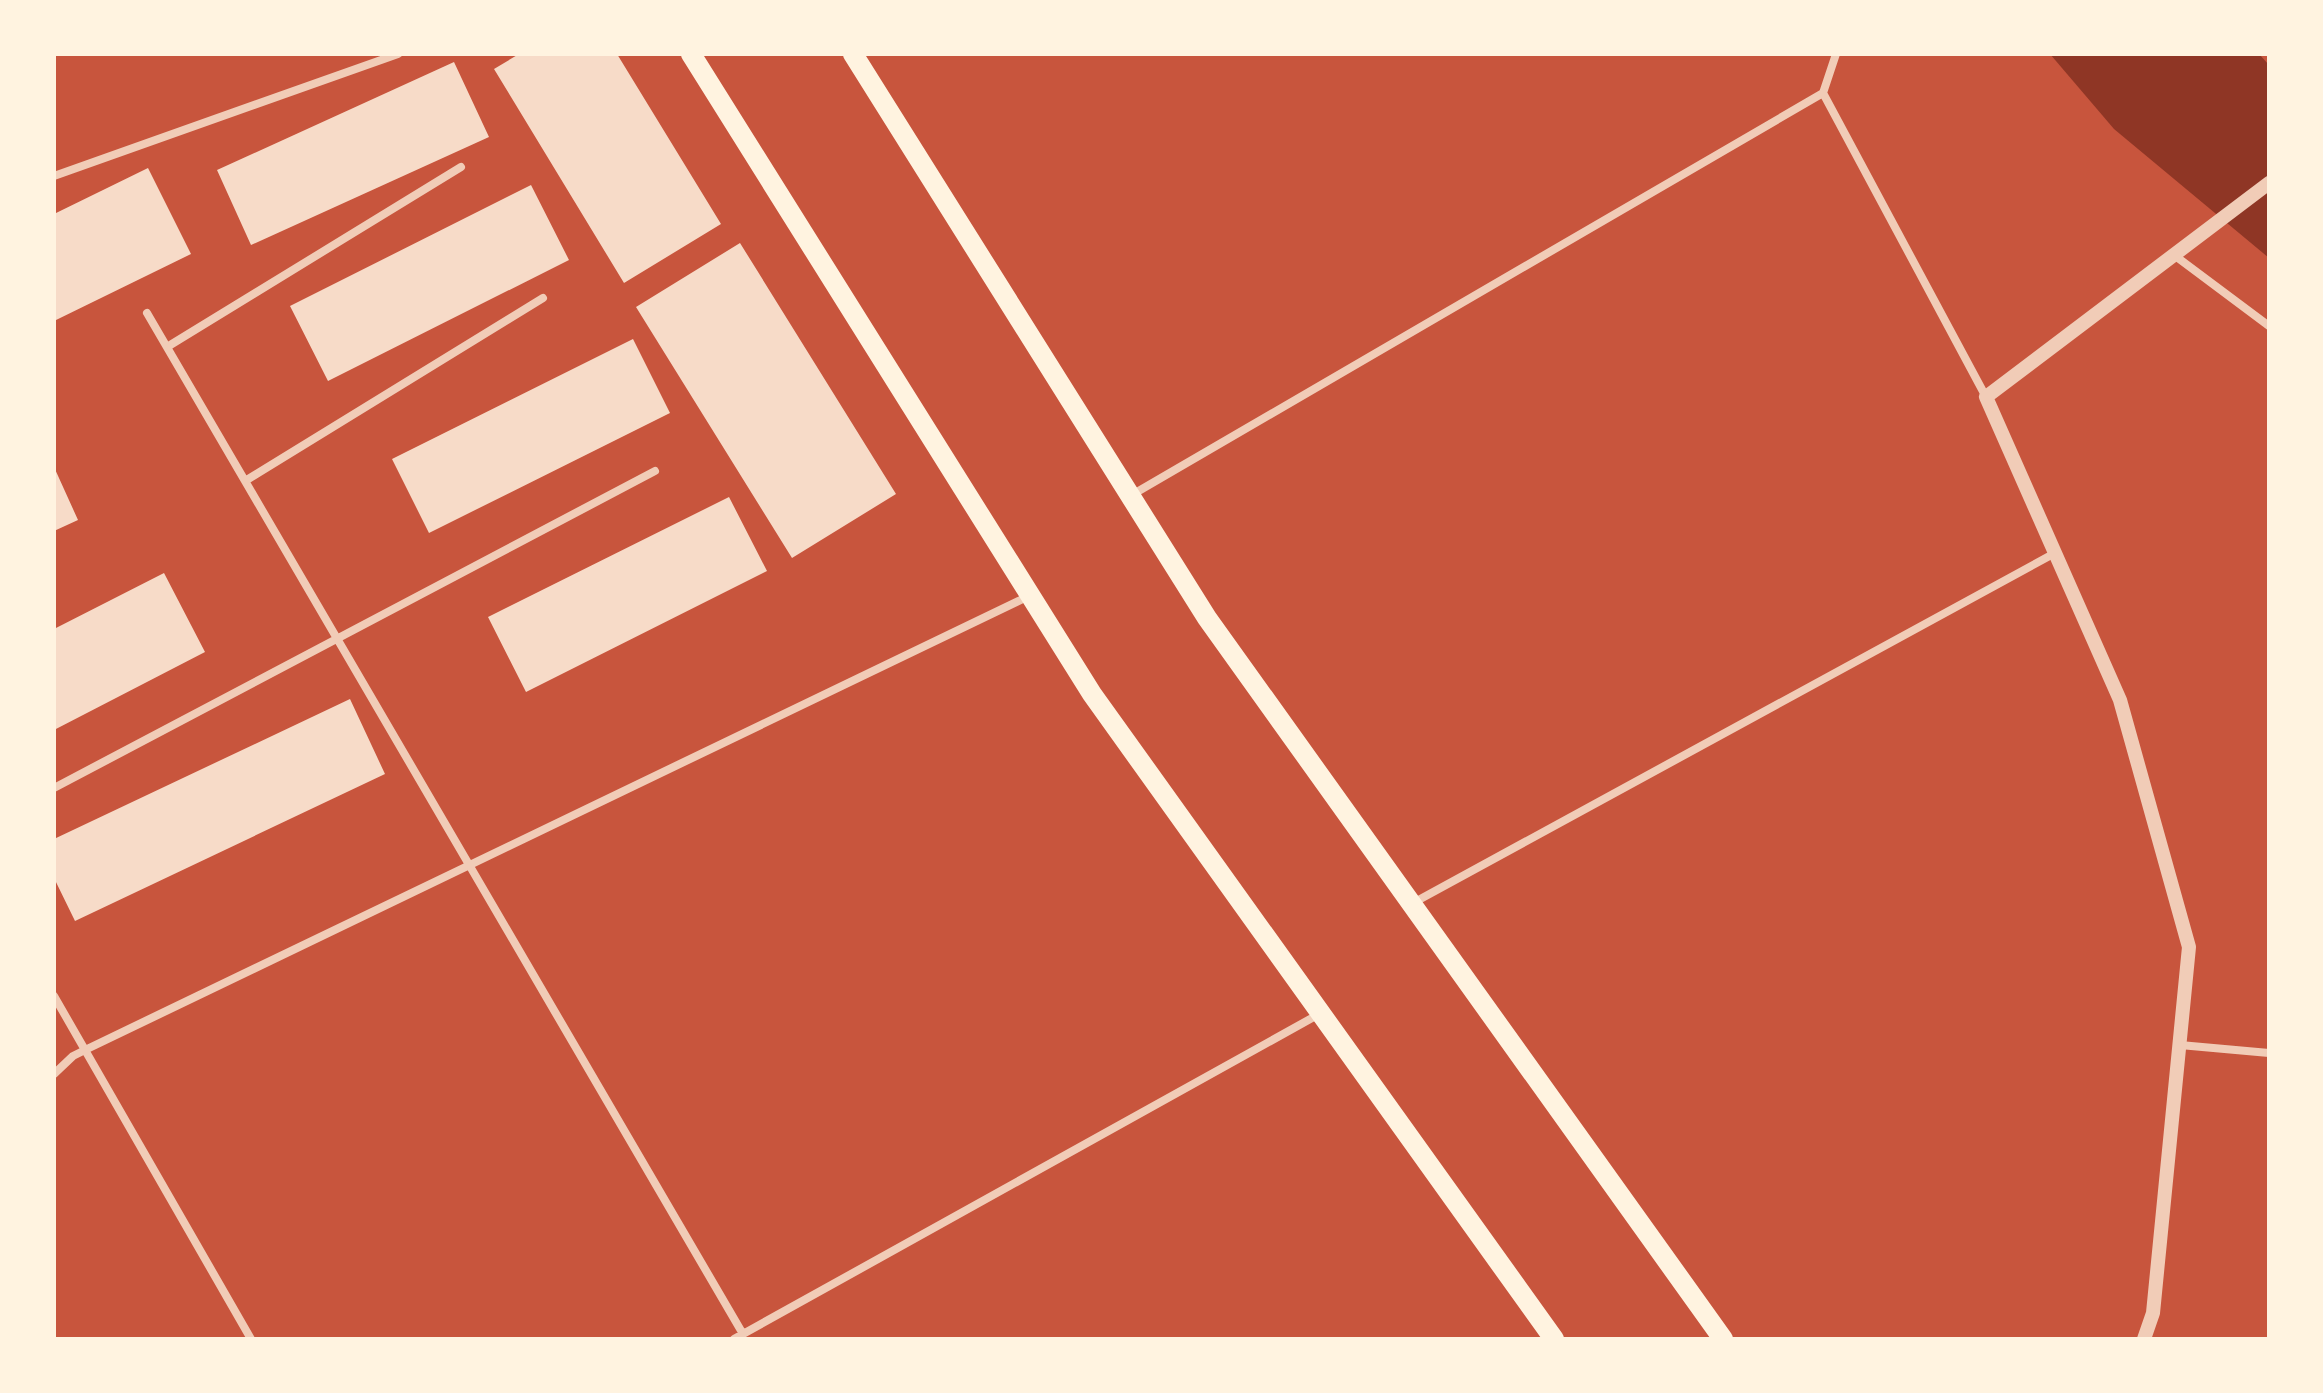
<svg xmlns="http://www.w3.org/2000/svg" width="2323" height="1393" viewBox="0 0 2323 1393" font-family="'Varela Round',sans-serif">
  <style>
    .water { fill: #8f3625 }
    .building { fill: #f7dbc8 }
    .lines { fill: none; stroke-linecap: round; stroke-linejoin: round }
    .minor { stroke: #f1ccb7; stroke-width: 8 }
    .tertiary { stroke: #f1ccb7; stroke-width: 14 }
    .primary { stroke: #fff3e0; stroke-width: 20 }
  </style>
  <rect width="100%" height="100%" fill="#c8553d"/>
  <path class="water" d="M2050,54h209l10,11v193l-155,-129z"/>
  <path class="building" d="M519,54h98l104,170 -97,59 -130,-214z
    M454,62l35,75 -238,108 -34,-75z
    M148,168l43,86 -137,67v-107z
    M531,185l38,75 -241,121 -38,-75z
    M740,243l156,251 -104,64 -156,-251z
    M633,339l37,74 -241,120 -37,-74z
    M54,467l24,53 -24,11z
    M729,497l38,74 -241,121 -38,-75z
    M164,573l41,79 -151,78v-101z
    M350,699l35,75 -310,147 -21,-43v-39z"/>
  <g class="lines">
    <path class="minor" d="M1823,93l13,-39
      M54,176l344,-122
      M2174,255l95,71
      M147,313l596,1021
      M167,347l294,-180
      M245,481l298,-183
      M1130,496l693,-403 163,304
      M54,788l601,-317
      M1413,903l642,-350
      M54,996l197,343
      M2180,1045l89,8
      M54,1074l19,-18 12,-6 944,-454
      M734,1339l587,-326"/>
    <path class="tertiary" d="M2144,1339l9,-26 36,-366 -69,-247 -134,-303 283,-214"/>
    <path class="primary" d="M691,54l401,640 462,645
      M853,54l354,564 516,721"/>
  </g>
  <rect width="2323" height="1393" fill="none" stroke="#fff3e0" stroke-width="112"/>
</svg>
